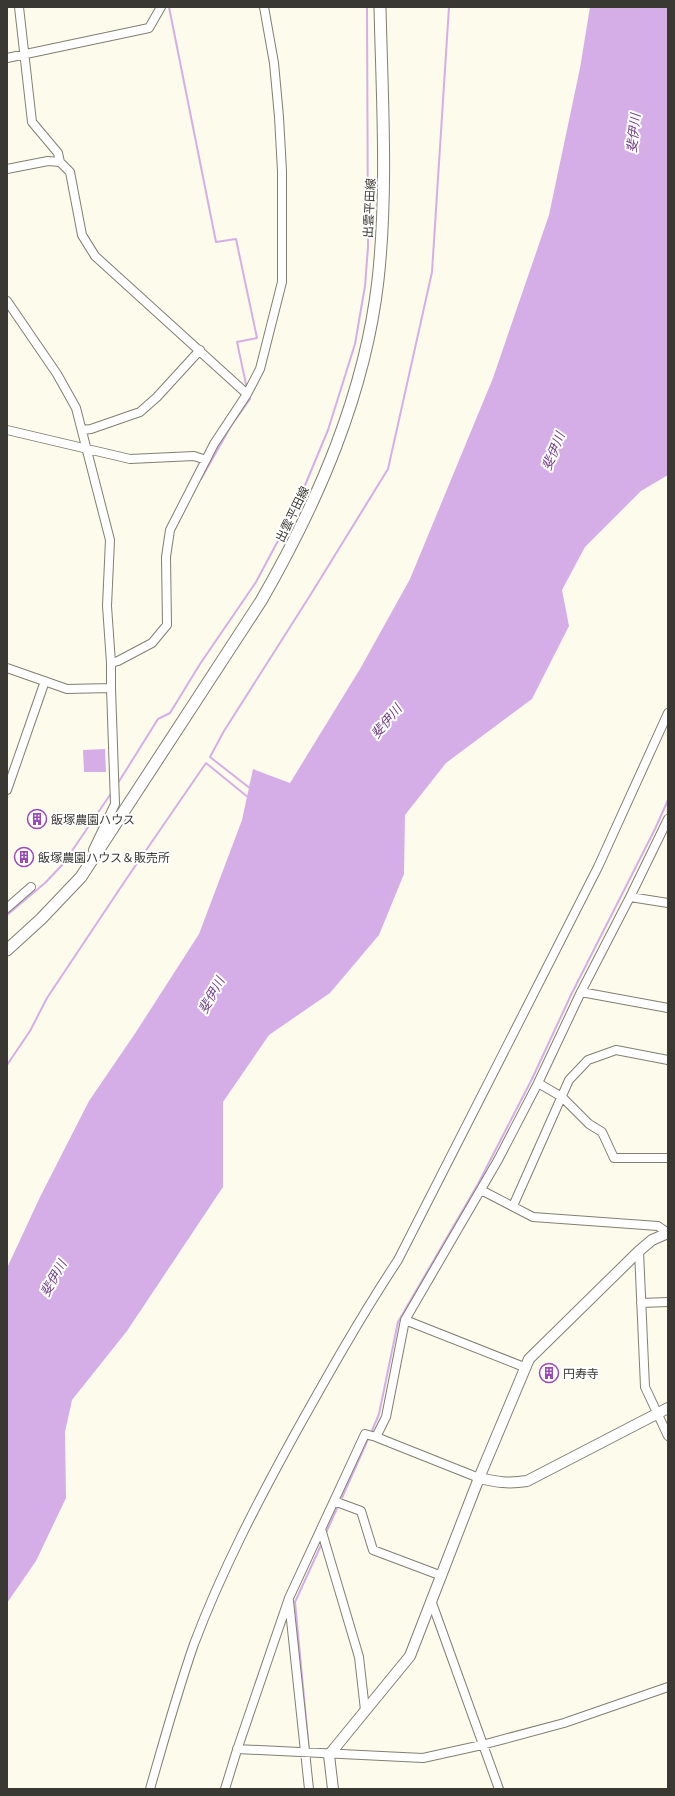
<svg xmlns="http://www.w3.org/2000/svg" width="675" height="1796" viewBox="0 0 675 1796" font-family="Ubuntu,'Noto Sans JP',sans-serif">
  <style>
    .water { fill: #d6aee7 }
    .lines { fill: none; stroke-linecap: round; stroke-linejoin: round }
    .stream { stroke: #d6aee7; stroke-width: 2 }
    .minor-casing { stroke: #817f72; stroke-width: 10 }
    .tertiary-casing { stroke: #817f72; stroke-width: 12 }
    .secondary-casing { stroke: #817f72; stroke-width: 13 }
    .minor { stroke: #fff; stroke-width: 8 }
    .tertiary { stroke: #fff; stroke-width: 10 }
    .secondary { stroke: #fff; stroke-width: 11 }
    .labels { text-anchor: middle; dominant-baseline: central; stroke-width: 4; stroke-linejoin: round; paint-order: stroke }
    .street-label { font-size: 12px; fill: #393832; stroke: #fff }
    .poi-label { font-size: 12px; fill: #393832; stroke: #fff; text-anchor: start }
    .water-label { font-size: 13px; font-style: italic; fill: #713f85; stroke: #fff }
  </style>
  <rect width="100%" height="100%" fill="#fdfbec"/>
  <path class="water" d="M590,7h78v468l-27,16 -56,56 -23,43 7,36 -37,73 -86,64 -41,52 -1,59 -25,61 -49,58 -61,42 -46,67v85l-96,144 -55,69 -7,32 1,66 -30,63 -29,42v-335l33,-71 49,-96 47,-69 63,-98 43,-114 11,-51 37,14 70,-114 50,-90 83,-201 56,-163 31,-147z
    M105,749l1,23h-22l-1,-22z"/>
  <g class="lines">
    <path class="stream" d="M169,7l47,235 20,-3 21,99 -20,4 10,47
      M201,479l30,-53 19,-27 -1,-2
      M118,783l40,-64 12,-6 30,-49 56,-82 40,-75 32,-77 27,-86 10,-58 3,-39 -1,-240
      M251,789l-41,-32 14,-26 87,-137 77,-125 44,-197 17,-265
      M7,915l38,-32 18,-19 49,-72
      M7,1065l23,-34 17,-33 80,-120 79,-115 43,35
      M371,1433l8,-19 19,-92 80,-138 54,-105 39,-84 84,-166 13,-29
      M341,1500l28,-63
      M325,1535l14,-31
      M309,1750l-14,-148 27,-59
      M309,1754l1,10"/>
    <defs>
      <path id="minor" d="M19,7l13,115 26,31 2,9 10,10 12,63 13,21 152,138
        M7,58l142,-30 12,-21
        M7,169l41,-8 12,1
        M7,301l50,73 19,34 34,132 -3,66 4,57v25l4,116 -22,46
        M7,430l123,29 64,-3 12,4
        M82,430l9,-1 49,-17 17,-15 43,-47
        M111,663l7,-2 34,-18 15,-18 -1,-68 4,-27 44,-86 33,-50 13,-25 22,-87v-111l-3,-54 -5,-54 -10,-56
        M7,668l60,21 44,-1
        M7,790l38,-109
        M630,897l38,6
        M7,908l24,-21
        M581,992l87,16
        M538,1083l24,14 27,27 13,8 12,26h54
        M481,1190l52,27 125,9 10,7
        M513,1206l56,-126 19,-20 28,-10 52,10
        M639,1251l6,136 23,49
        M641,1303l27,-1
        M405,1320l119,47
        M376,1437l10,-20 19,-97 93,-160 40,-77 43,-91 49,-95 38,-78
        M334,1501l27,10 12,39 69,26
        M321,1529l38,128 6,53
        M289,1601l20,188
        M432,1603l67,186
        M237,1749l186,9 59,-13 82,-22 104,-36
        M150,1789c14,-49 27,-96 44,-145 28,-74 64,-143 102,-212 33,-59 65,-116 102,-172l200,-393 70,-154
        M225,1789l12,-39 52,-152 76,-164 11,3 103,41"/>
      <path id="tertiary" d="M479,1478c18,4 29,6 48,3l141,-73
        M333,1789l-4,-34 81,-99 69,-178 50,-119 110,-108 13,-11 16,-7"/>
      <path id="secondary" d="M7,950l34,-31 40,-42 180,-276c57,-99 104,-207 117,-321 10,-91 4,-183 2,-273"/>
    </defs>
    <use href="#minor" class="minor-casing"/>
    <use href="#tertiary" class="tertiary-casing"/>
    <use href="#secondary" class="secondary-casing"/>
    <use href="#minor" class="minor"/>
    <use href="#tertiary" class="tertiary"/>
    <use href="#secondary" class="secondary"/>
  </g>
  <defs>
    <symbol id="building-ring" viewBox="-11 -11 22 22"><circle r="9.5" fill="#fff" stroke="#9a49b8" stroke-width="1.5"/><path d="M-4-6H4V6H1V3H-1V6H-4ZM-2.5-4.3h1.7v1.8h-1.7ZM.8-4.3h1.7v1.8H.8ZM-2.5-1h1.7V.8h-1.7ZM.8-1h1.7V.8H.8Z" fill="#9a49b8"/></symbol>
  </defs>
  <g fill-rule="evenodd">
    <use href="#building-ring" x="26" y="808" width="22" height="22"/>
    <use href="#building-ring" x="13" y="846" width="22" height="22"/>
    <use href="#building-ring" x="538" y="1362" width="22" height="22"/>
  </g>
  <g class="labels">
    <g class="street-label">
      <text transform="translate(369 208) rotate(-87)">出雲平田線</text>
      <text transform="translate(292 514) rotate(-64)">出雲平田線</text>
    </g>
    <g class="poi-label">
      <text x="51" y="819">飯塚農園ハウス</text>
      <text x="38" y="857">飯塚農園ハウス＆販売所</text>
      <text x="563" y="1373">円寿寺</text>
    </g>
    <g class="water-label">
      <text transform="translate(633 133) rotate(-84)">斐伊川</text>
      <text transform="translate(553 451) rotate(-68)">斐伊川</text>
      <text transform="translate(386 721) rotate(-50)">斐伊川</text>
      <text transform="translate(211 995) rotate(-61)">斐伊川</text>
      <text transform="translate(53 1278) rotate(-61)">斐伊川</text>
    </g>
  </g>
  <rect width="675" height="1796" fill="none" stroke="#393832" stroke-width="16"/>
</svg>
